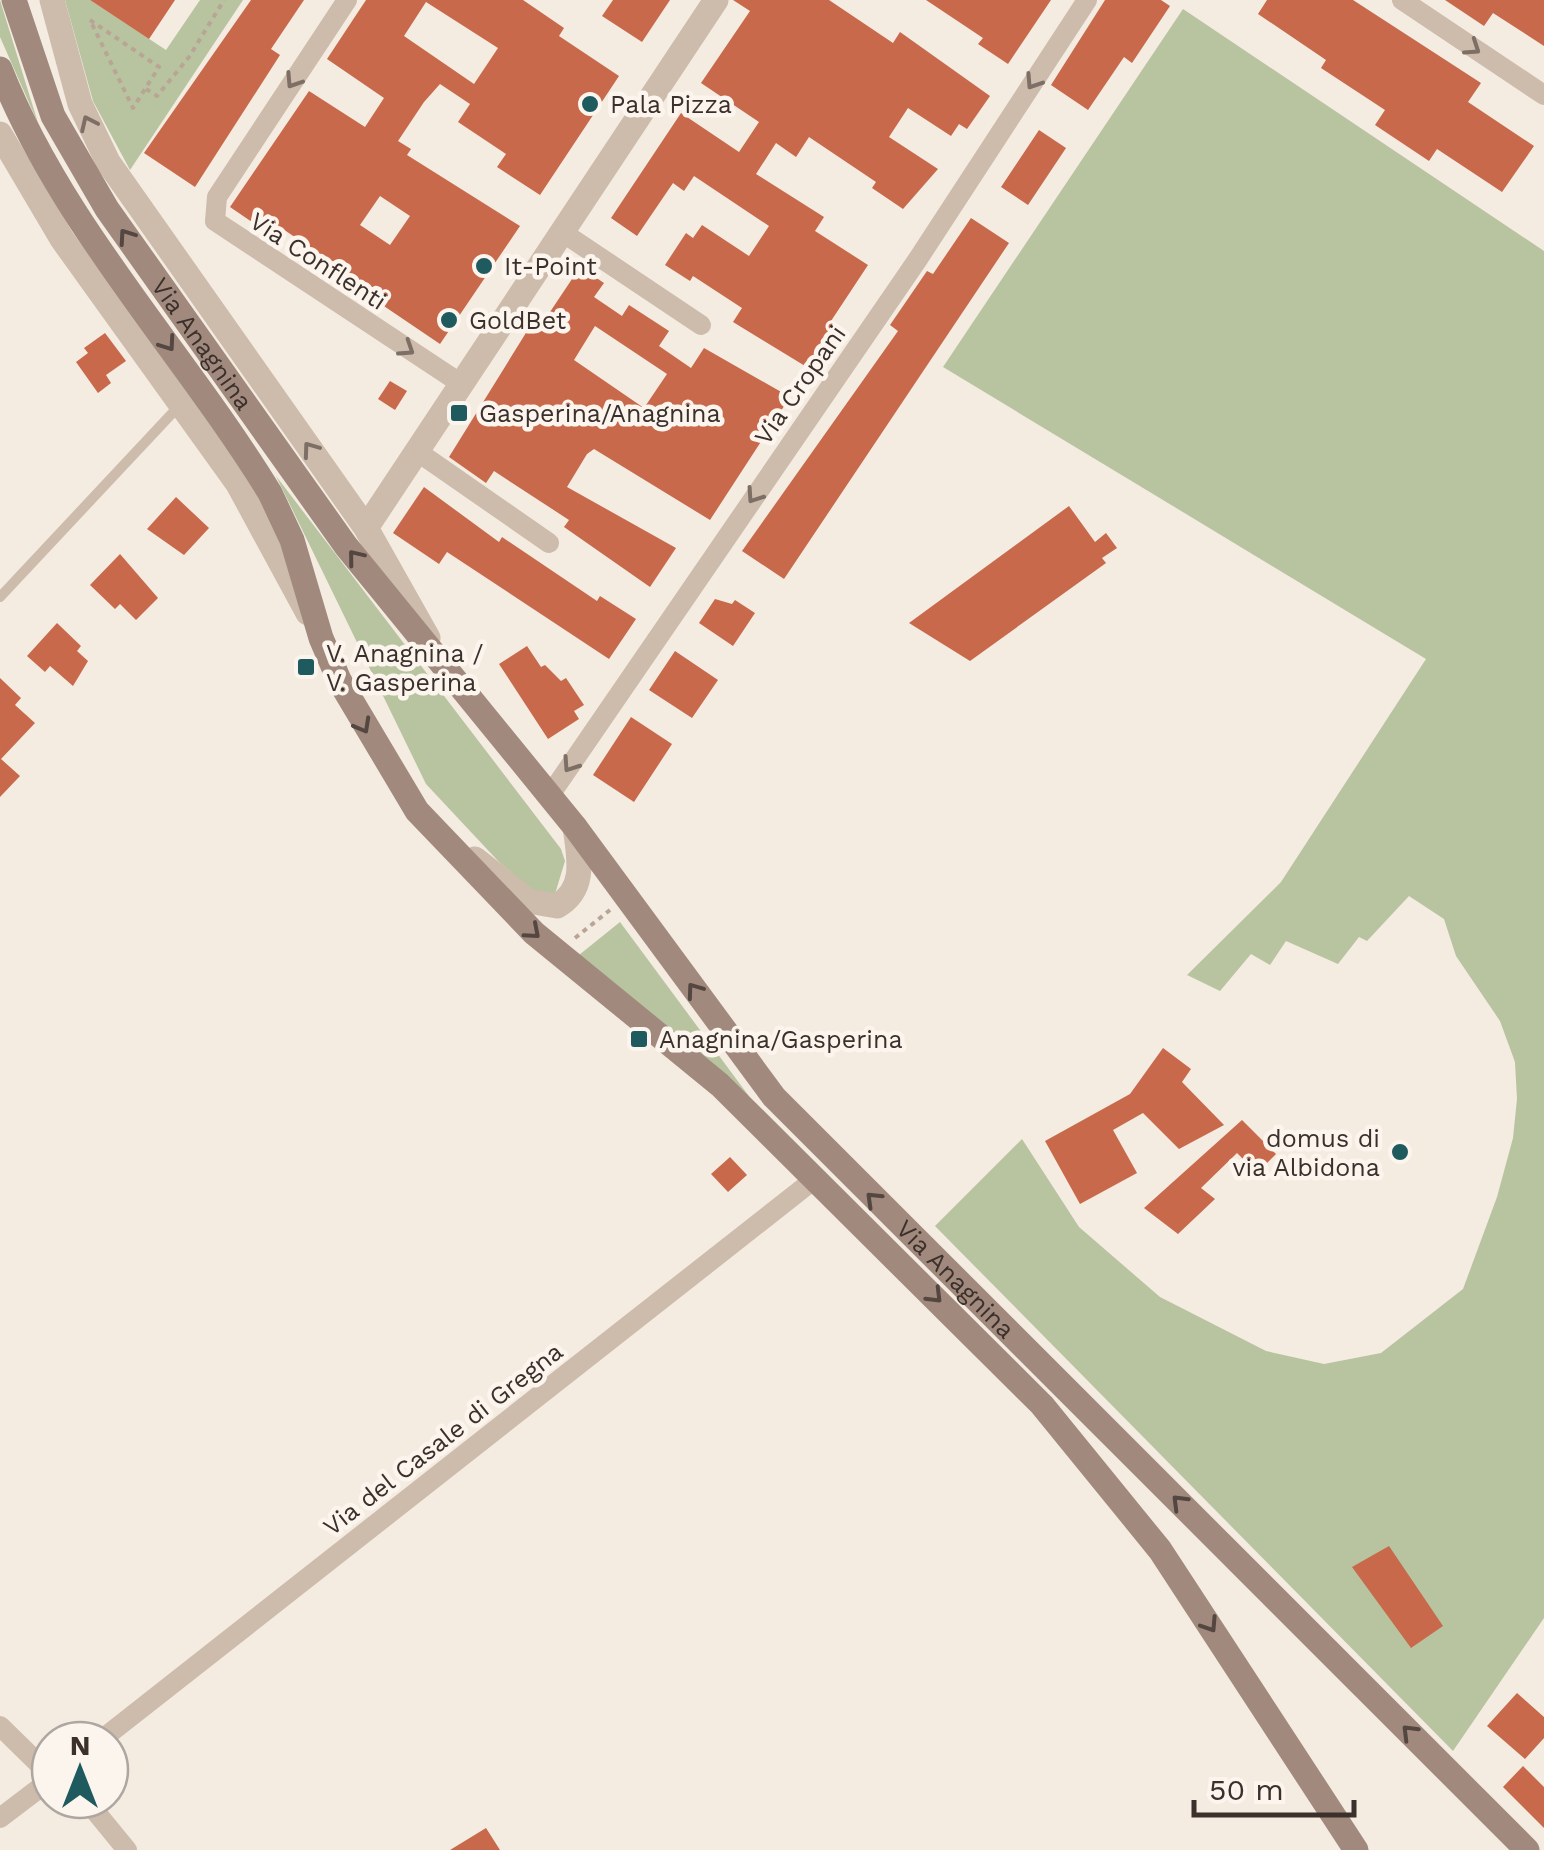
<svg xmlns="http://www.w3.org/2000/svg" width="1544" height="1850" viewBox="0 0 1544 1850" font-family="'Work Sans',sans-serif">
  <style>
    .green { fill: #b8c4a0 }
    .building { fill: #c8694b; fill-rule: evenodd }
    .lines { fill: none; stroke-linecap: round; stroke-linejoin: round }
    .path { stroke: #b9a596; stroke-width: 4; stroke-dasharray: 5 5; stroke-linecap: butt }
    .service { stroke: #cdbbac; stroke-width: 10 }
    .minor { stroke: #cdbbac; stroke-width: 20 }
    .tertiary { stroke: #cdbbac; stroke-width: 25 }
    .secondary { stroke: #a18a7d; stroke-width: 25 }
    .oneway { stroke: #7d6f65 }
    .oneway2 { stroke: #544640 }
    .poi-dot { fill: #1f5a5e; stroke: #fbf5ee; stroke-width: 4 }
    .labels { text-anchor: middle; dominant-baseline: central; stroke-width: 9; stroke-linejoin: round; paint-order: stroke }
    .poi-label { font-size: 25px; fill: #3b302b; stroke: #fbf5ee; text-anchor: start }
    .street-label { font-size: 25px; fill: #3b302b; stroke: #fbf5ee }
  </style>
  <rect width="100%" height="100%" fill="#f4ebe1"/>
  <path class="green" d="M0,0l38,123 -38,-86z
    M65,0h25l76,50 34,-50h43l-113,170 -37,-69z
    M1183,9l361,242v1367l-91,133 -518,-525 87,-87 57,88 81,70 106,54 58,13 57,-11 82,-64 34,-92 16,-59 4,-39 -2,-37 -15,-41 -44,-65 -12,-37 -35,-23 -42,45 -8,-4 -21,27 -52,-23 -16,24 -19,-11 -31,37 -33,-16 94,-93 145,-223 -483,-292z
    M276,476l285,373 4,12 -10,33h-18l-38,-32 -73,-78z
    M620,922l134,181 -175,-148z"/>
  <path class="building" d="M90,0h85l-26,39z
    M251,0h53l-33,49 9,6 -85,132 -51,-34z
    M366,0h157l41,28 -5,8 60,40 -79,119 -43,-28 9,-13 -48,-32 12,-18 -30,-20 -16,18 -26,39 13,8 -4,6 113,71 -80,118 -99,-67 4,-6 -65,-44 -6,10 -44,-30 79,-116 56,36 19,-29 -57,-39zM426,2l72,46 -24,36 -70,-48zM380,196l30,20 -20,29 -30,-20z
    M613,0h57l-28,42 -40,-26z
    M733,0h96l64,43 7,-11 90,64 -23,33 -8,-5 -8,12 -43,-28 -19,29 49,32 -35,40 -31,-21 4,-6 -67,-45 -13,20 -20,-14 -20,31 68,43 -9,14 53,34 -37,56 3,2 -13,20 4,3 -15,23 -77,-47 9,-14 -49,-32 -3,5 -25,-16 21,-32 7,5 9,-13 47,31 20,-30 -75,-50 -10,15 -11,-8 -36,53 -26,-18 70,-105 58,39 20,-30 -58,-39 49,-72z
    M926,0h125l-43,64 -30,-20 5,-6z
    M1105,0h56l9,6 -38,57 -8,-6 -36,53 -37,-25z
    M1267,0h86l128,83 -13,19 66,44 -32,46 -65,-43 -8,12 -54,-36 10,-15 -64,-42 5,-8 -68,-46z
    M1445,0h99v46l-51,-33 -9,13z
    M1039,130l27,18 -38,57 -27,-18z
    M971,218l38,25 -225,336 -42,-28 156,-220 -8,-6 37,-54 6,3z
    M580,267l24,16 -10,14 28,19 7,-11 40,26 -10,15 32,22 13,-20 86,49 -80,123 -116,-71 -7,5 -20,33 109,61 -26,39 -86,-60 5,-7 -75,-49 -8,12 -37,-26 80,-129 7,5zM595,326l72,48 -23,34 -70,-48z
    M105,333l21,28 -20,14 5,8 -13,10 -22,-31 12,-9 -4,-5z
    M390,381l17,10 -12,19 -17,-11z
    M424,487l75,55 3,-5 95,64 3,-5 36,23 -27,40 -162,-107 -8,12 -46,-31z
    M176,497l33,31 -25,27 -37,-26z
    M1069,506l26,36 11,-9 11,15 -15,10 4,5 -136,98 -61,-38z
    M120,554l38,44 -22,22 -16,-16 -5,5 -25,-24z
    M715,599l17,5 3,-4 20,13 -22,33 -34,-23z
    M57,623l24,23 -4,5 11,10 -15,25 -23,-20 -5,6 -18,-16z
    M527,646l14,21 4,-2 16,16 5,-3 18,27 -10,6 5,8 -31,20 -49,-75z
    M675,651l43,29 -26,38 -43,-28z
    M0,678l21,20 -6,7 20,18 -34,36 19,17 -20,21z
    M631,717l41,27 -38,58 -41,-27z
    M1163,1048l28,21 -9,13 42,43 -45,24 -36,-36 -30,17 24,43 -57,31 -35,-63 85,-47z
    M1242,1120l34,34 -19,19 -20,-20 -36,35 14,11 -37,35 -34,-26z
    M730,1157l17,18 -19,17 -17,-18z
    M1389,1546l54,80 -32,22 -59,-81z
    M1517,1693l27,24v21l-19,21 -38,-33z
    M1523,1766l21,21v41l-41,-41z
    M486,1828l14,22h-50z"/>
  <g class="lines">
    <path class="path" d="M90,20l69,47 -26,41z
      M146,89l11,7 32,-39 35,-57
      M575,938l35,-28"/>
    <path class="service" d="M0,597l179,-191"/>
    <path class="minor" d="M347,0l-130,197 -2,24 248,164
      M1402,0l142,95
      M562,232l139,93
      M418,452l131,91
      M550,795l368,-536 169,-259
      M0,1726l50,49
      M101,1740l715,-562
      M86,1800l41,50
      M0,1818l50,-38"/>
    <path class="tertiary" d="M52,0l28,104 28,58 258,366 62,110
      M0,134l62,105 176,245 70,129
      M366,528l350,-528
      M475,859l53,42 29,5c30,-17 22,-49 18,-79"/>
    <g class="secondary">
      <path id="s1" d="M14,0l39,116 54,93 239,337 229,281 199,270 753,753"/>
      <path d="M0,69c62,157 183,282 270,424l22,47 29,98 18,42 78,131 117,122 186,152 322,320 118,145 196,300"/>
    </g>
  </g>
  <defs><path id="oneway-chevron" d="M-2-3.5L2.5 0L-2 3.5" fill="none" stroke-width="1.6" stroke-linecap="round" stroke-linejoin="round" transform="scale(2.5)"/></defs>
  <g class="oneway">
    <use href="#oneway-chevron" transform="translate(1473 48) rotate(34)"/>
    <use href="#oneway-chevron" transform="translate(293 81) rotate(123)"/>
    <use href="#oneway-chevron" transform="translate(1033 82) rotate(123)"/>
    <use href="#oneway-chevron" transform="translate(88 123) rotate(-115)"/>
    <use href="#oneway-chevron" transform="translate(407 349) rotate(33)"/>
    <use href="#oneway-chevron" transform="translate(310 449) rotate(-126)"/>
    <use href="#oneway-chevron" transform="translate(754 496) rotate(124)"/>
    <use href="#oneway-chevron" transform="translate(570 765) rotate(124)"/>
  </g>
  <g class="oneway2">
    <use href="#oneway-chevron" transform="translate(126 236) rotate(-125)"/>
    <use href="#oneway-chevron" transform="translate(168 344) rotate(55)"/>
    <use href="#oneway-chevron" transform="translate(355 557) rotate(-129)"/>
    <use href="#oneway-chevron" transform="translate(363 726) rotate(61)"/>
    <use href="#oneway-chevron" transform="translate(533 932) rotate(41)"/>
    <use href="#oneway-chevron" transform="translate(694 990) rotate(-126)"/>
    <use href="#oneway-chevron" transform="translate(873 1199) rotate(-136)"/>
    <use href="#oneway-chevron" transform="translate(935 1296) rotate(45)"/>
    <use href="#oneway-chevron" transform="translate(1179 1502) rotate(-135)"/>
    <use href="#oneway-chevron" transform="translate(1210 1625) rotate(57)"/>
    <use href="#oneway-chevron" transform="translate(1409 1732) rotate(-135)"/>
  </g>
  <g class="poi-dot">
    <circle cx="590" cy="104" r="10"/>
    <circle cx="484" cy="266" r="10"/>
    <circle cx="449" cy="320" r="10"/>
    <rect x="449" y="403" width="20" height="20" rx="5"/>
    <rect x="296" y="657" width="20" height="20" rx="5"/>
    <rect x="629" y="1029" width="20" height="20" rx="5"/>
    <circle cx="1400" cy="1152" r="10"/>
  </g>
  <g class="labels">
    <g class="poi-label">
      <text x="610" y="104">Pala Pizza</text>
      <text x="504" y="266">It-Point</text>
      <text x="469" y="320">GoldBet</text>
      <text x="479" y="413">Gasperina/Anagnina</text>
      <text x="326" y="653">V. Anagnina /<tspan x="326" dy="29">V. Gasperina</tspan></text>
      <text x="659" y="1039">Anagnina/Gasperina</text>
      <text x="1380" y="1138" text-anchor="end">domus di<tspan x="1380" dy="29">via Albidona</tspan></text>
    </g>
    <g class="street-label">
      <text transform="translate(318 261) rotate(33)">Via Conflenti</text>
      <text stroke="none"><textPath href="#s1" startOffset="395">Via Anagnina</textPath></text>
      <text transform="translate(800 385) rotate(-55)">Via Cropani</text>
      <text stroke="none"><textPath href="#s1" startOffset="1598">Via Anagnina</textPath></text>
      <text transform="translate(443 1439) rotate(-38)">Via del Casale di Gregna</text>
    </g>
  </g>
  <g transform="translate(80 1770)"><circle r="48" fill="#fbf5ee" stroke="#aea6a0" stroke-width="2.5"/>
  <path d="M0-8L18 38L0 25L-18 38Z" fill="#1f5a5e"/>
  <text y="-15" font-size="28" font-weight="bold" text-anchor="middle" fill="#3b302b">N</text>
  </g>
  <path d="M1194 1800v15h160v-15" fill="none" stroke="#3b302b" stroke-width="5"/>
  <text x="1209" y="1800" font-size="30" fill="#3b302b" stroke="#fbf5ee" stroke-width="8" paint-order="stroke">50 m</text>
</svg>
